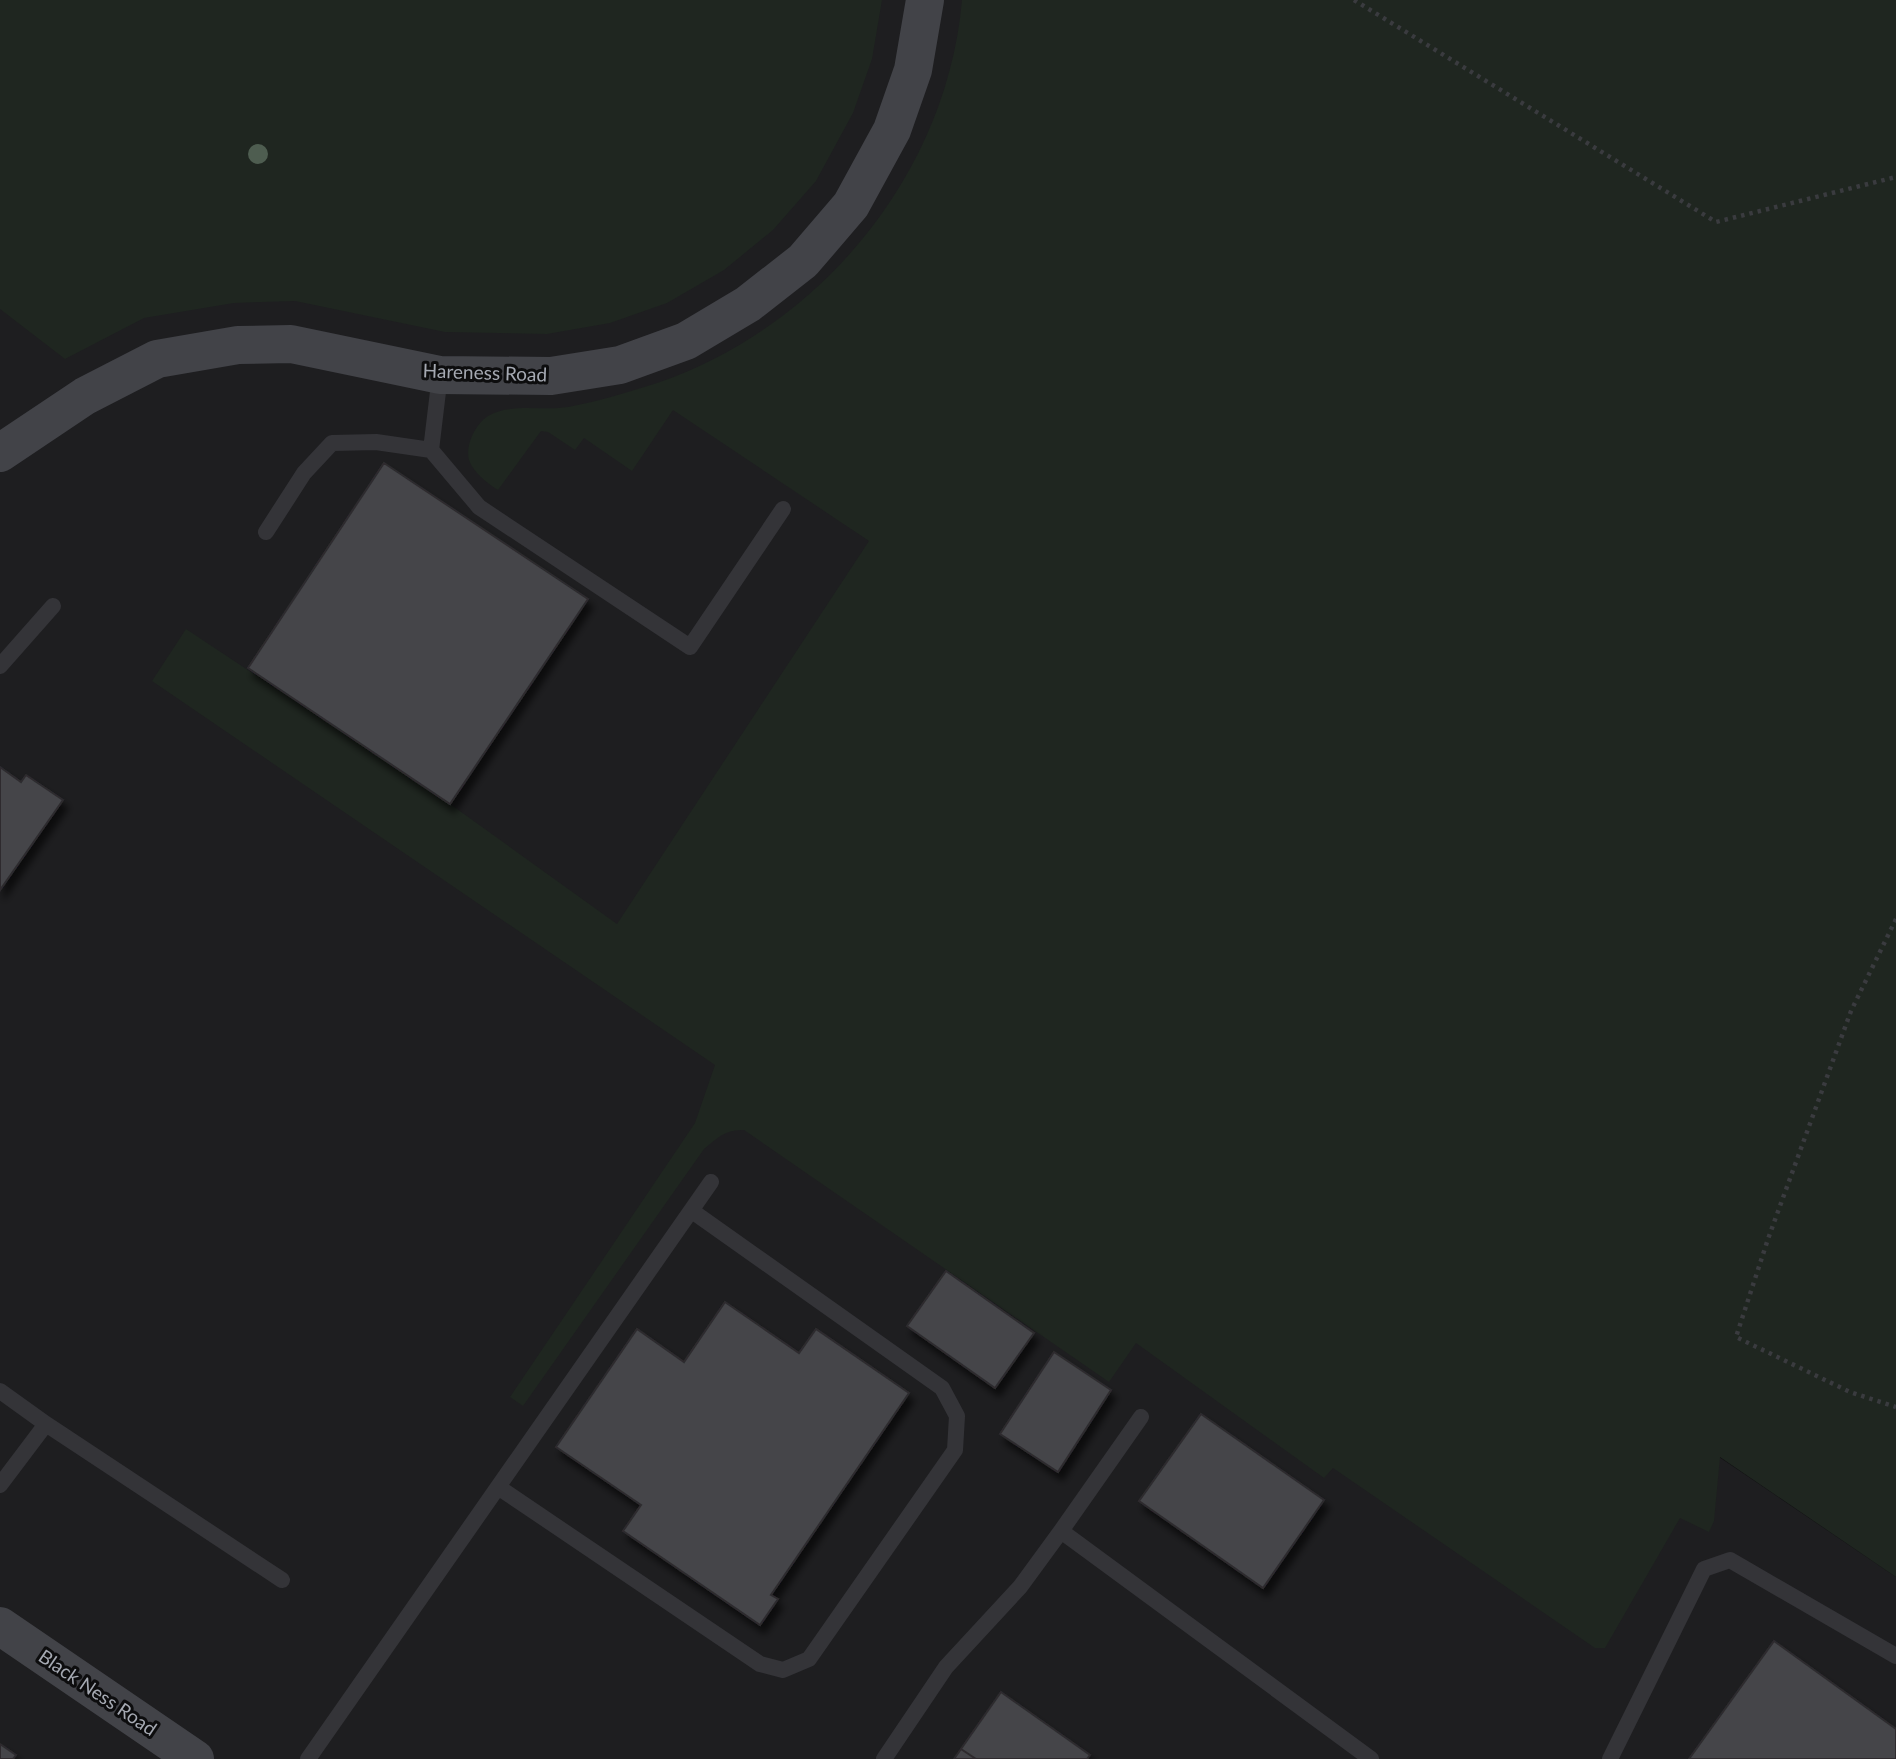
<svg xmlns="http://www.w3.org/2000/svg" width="1896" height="1759" viewBox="0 0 1896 1759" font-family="Lato,sans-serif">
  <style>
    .built { fill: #1e1e20 }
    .green { fill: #1f2620 }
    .building { fill: #444548; stroke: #2d2c2f; stroke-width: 2; filter: url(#shadow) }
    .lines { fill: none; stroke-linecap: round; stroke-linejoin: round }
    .path { stroke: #3a3b3f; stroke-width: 4.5; stroke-dasharray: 3.5 5; stroke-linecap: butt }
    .lane { stroke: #343438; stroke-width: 16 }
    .secondary { stroke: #424348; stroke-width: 38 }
    .tree { fill: #4e5d50 }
    .labels { text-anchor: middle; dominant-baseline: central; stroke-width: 6; stroke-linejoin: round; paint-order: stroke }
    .street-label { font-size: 19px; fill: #a5a9b2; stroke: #0d0d0e }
  </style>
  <defs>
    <filter id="shadow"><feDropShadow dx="4.5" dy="8" stdDeviation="3.5" flood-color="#0009"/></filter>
  </defs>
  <rect width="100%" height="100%" fill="#121213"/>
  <path class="built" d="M0,0h1318l401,1457 177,120v182h-1896z"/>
  <path class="green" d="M0,0h882l-10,59 -19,54 -37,68 -43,49 -49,40 -57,33 -57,20 -63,11 -102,-2 -150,-31 -61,2 -90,15 -79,41 -65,-50z
    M962,0h934v1577l-176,-120 -6,64 -5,11 -29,-14 -75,130h-10l-262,-180 -9,10 -188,-135 -27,39 -365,-252c-18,-1 -27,8 -40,19l-181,257 -13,-9 185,-274 20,-58 -563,-384 34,-52 264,175 167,120 252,-383 -196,-131 -41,61 -48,-33 -9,12 -27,-18 -7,-1 -43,59c-10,-6 -25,-18 -29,-30 -4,-15 7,-38 21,-45 22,-12 53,-4 78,-8 29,-5 64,-16 92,-25 162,-57 287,-209 302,-382z"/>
  <path class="building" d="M384,463l204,136 -138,205 -202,-136z
    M0,767l21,15 5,-7 37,25 -63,90z
    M946,1271l88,62 -39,55 -88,-62z
    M725,1302l74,51 17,-24 93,64 -138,202 7,4 -18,26 -137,-94 18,-26 -85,-58 81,-118 47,33z
    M1054,1352l57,38 -53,82 -58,-38z
    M1201,1414l123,86 -61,88 -124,-87z
    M1774,1641l122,88v30h-207z
    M1001,1692l89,63 -3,4h-111l-15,-10z
    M0,1744l16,11 -3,4h-13z
    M961,1749l15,10h-22z"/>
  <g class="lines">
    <path class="path" d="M1354,0l362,222 180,-45
      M1896,919l-45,92 -83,228 -32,98 114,55 46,15"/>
    <path class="lane" d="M440,375l-9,75 48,57 211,140 93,-138
      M266,532l38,-59 28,-30 44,-1 55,8
      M0,666l53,-60
      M0,1391l46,33
      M0,1485l46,-61 236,156
      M498,1487l262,177 23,6 26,-11 146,-209 2,-34 -15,-28 -250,-177
      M1061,1531l80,-114
      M308,1759l403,-577
      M884,1759l62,-92 74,-80 41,-56 310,228
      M1610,1759l94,-190 26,-9 166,96"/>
    <path class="secondary" d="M0,453l85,-57 72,-37 81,-14 53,-1 149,31 111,1 69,-11 66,-24 62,-37 55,-43 48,-56 41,-75 21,-60 12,-70
      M0,1626l195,133"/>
  </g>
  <circle class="tree" cx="258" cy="154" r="10"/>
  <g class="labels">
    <g class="street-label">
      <text transform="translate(485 372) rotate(2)">Hareness Road</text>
      <text transform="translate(98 1692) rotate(34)">Black Ness Road</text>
    </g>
  </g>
</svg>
